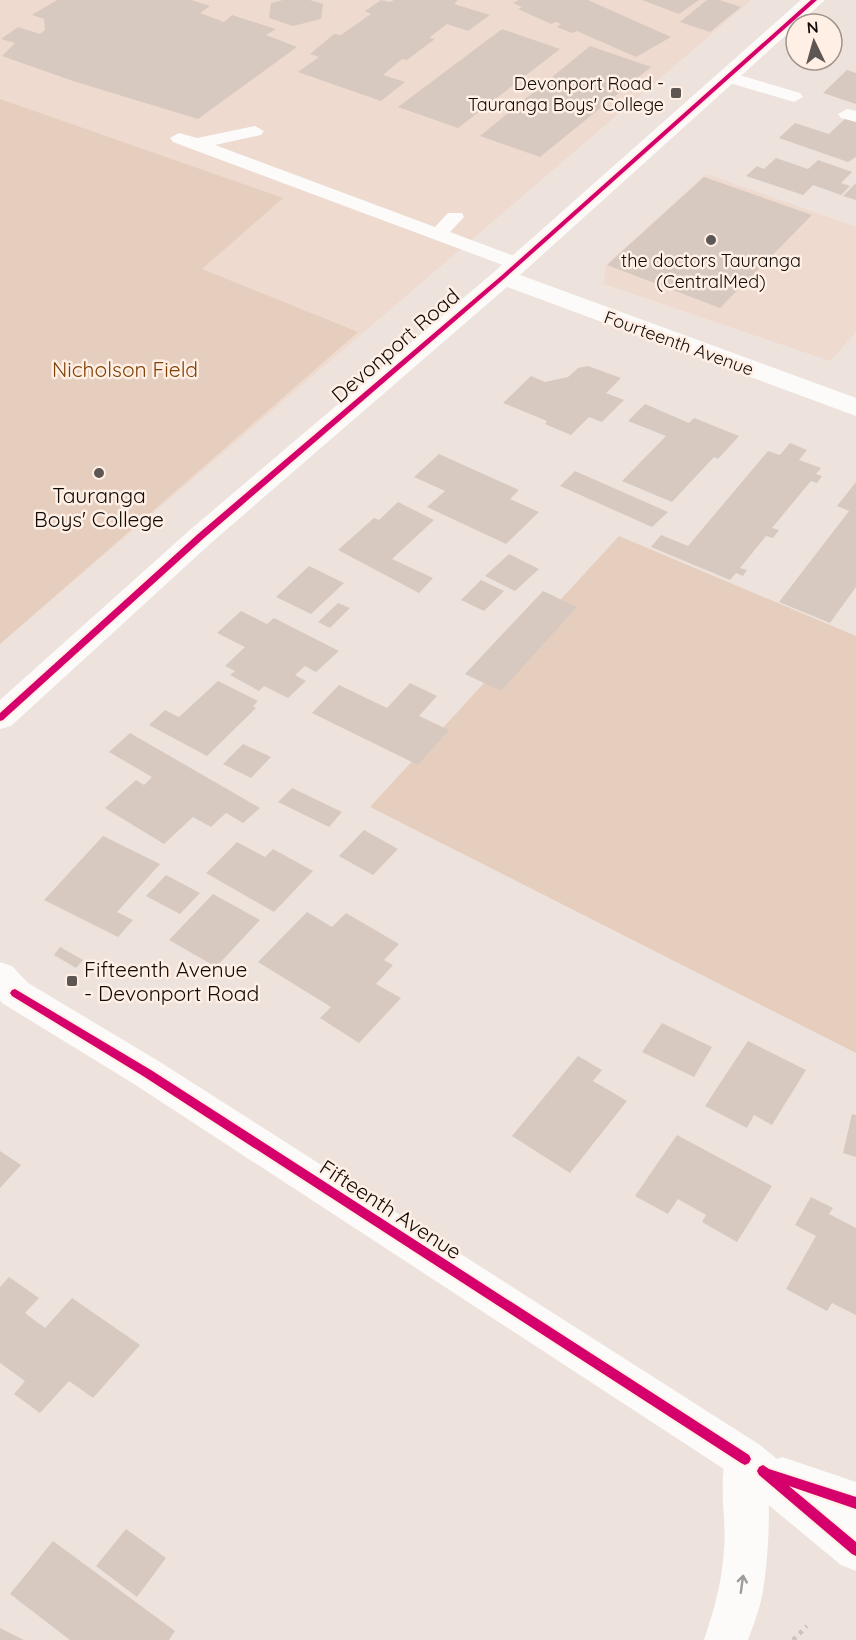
<svg xmlns="http://www.w3.org/2000/svg" width="856" height="1640" viewBox="0 0 856 1640" font-family="Quicksand,sans-serif">
  <style>
    .built { fill: #eedace }
    .green { fill: #e6cebf }
    .building { fill: #d8c9c0 }
    .lines { fill: none; stroke-linecap: round; stroke-linejoin: round }
    .path { stroke: #c8c5c2; stroke-width: 4.5; stroke-dasharray: 4 5; stroke-linecap: butt }
    .service { fill: #fcfbfa; fill-rule: evenodd }
    .minor { fill: #fcfbfa; fill-rule: evenodd }
    .primary { fill: #fcfbfa; fill-rule: evenodd }
    .cycleway-casing { stroke: #ffefe5; stroke-width: 4 }
    .cycleway { fill: #d6006c; fill-rule: evenodd }
    .oneway { stroke: #9e9b99 }
    .poi-dot { fill: #5e5652; stroke: #ffefe5; stroke-width: 2 }
    .labels { text-anchor: middle; dominant-baseline: central; stroke-width: 5; stroke-linejoin: round; paint-order: stroke }
    .far-poi-label { font-size: 18px; fill: #110b07; stroke: #ffefe5; text-anchor: end }
    .far-street-label { font-size: 18px; fill: #110b07; stroke: #ffefe5 }
    .street-label { font-size: 21px; fill: #110b07; stroke: #ffefe5 }
    .park-label { font-size: 21px; fill: #804106; stroke: #ffefe5 }
    .poi-label { font-size: 21px; fill: #110b07; stroke: #ffefe5 }
  </style>
  <rect width="100%" height="100%" fill="#ede2dc"/>
  <path class="built" d="M0,0h751l-751,644z
    M706,174l150,53v105l-26,29 -226,-77 2,-19z"/>
  <path class="green" d="M0,99l283,99 -81,71 156,63 -358,312z
    M619,536l237,100v417l-486,-246z"/>
  <path class="building" d="M57,0h134l19,6 -10,7 24,9 8,-7 44,14 -10,6 31,12 -99,72 -125,-38 -71,-25 13,-13 -14,-4 17,-12 22,7 5,-4 -1,-11 -12,-4z
    M283,0h27l13,4 -2,15 -28,7 -24,-8 2,-15z
    M381,0l9,2 4,-2h64l-4,4 36,11 -22,16 -21,-7 -18,14 6,1 -28,21 -5,-1 -19,16 22,7 -24,19 -83,-29 21,-15 -9,-3 24,-20 7,1 30,-21 -6,-3z
    M519,0h69l83,37 -35,20 -59,-26 -5,2 -15,-6 4,-3 -5,-2 -5,2 -33,-15 4,-2 -9,-4z
    M642,0h57l-20,14z
    M707,0h12l22,7 -31,25 -30,-10z
    M502,29l58,20 -102,79 -60,-21z
    M590,46l61,21 -111,90 -60,-21z
    M847,70l9,3v31l-33,-11z
    M847,117l9,4v36l-8,5 -69,-24 16,-15 34,11z
    M776,158l32,11 10,-9 34,12 -11,11 9,3 -9,9 -28,-10 -10,10 -57,-19 11,-10 7,3z
    M704,177l108,38 -92,93 -113,-43z
    M856,183v17l-13,-4z
    M588,366l33,12 -15,15 18,7 -22,22 -13,-5 -18,18 -26,-11 2,-3 -44,-18 28,-27 14,6 23,-5 10,-9z
    M645,404l44,19 5,-5 45,18 -21,23 -4,-2 -42,45 -50,-21 44,-45 -38,-15z
    M790,443l17,7 -8,10 22,8 -5,6 6,2 -5,7 -6,-2 -39,47 7,2 -6,8 -7,-2 -26,32 7,2 -4,6 -7,-3 -6,7 -79,-33 10,-12 27,11 80,-95 12,4z
    M439,454l80,36 -9,9 29,13 -33,32 -79,-37 18,-16 -31,-14z
    M575,471l93,41 -16,15 -92,-41z
    M856,482v105l-26,36 -51,-21 70,-91 -12,-5z
    M398,502l36,18 -42,39 41,19 -14,15 -81,-43 36,-32 5,2z
    M509,554l30,15 -24,22 -30,-15z
    M309,566l35,17 -33,31 -35,-17z
    M481,580l23,11 -20,20 -23,-11z
    M543,591l34,16 -76,84 -36,-17z
    M338,603l12,5 -20,20 -12,-6z
    M241,611l26,13 7,-6 65,33 -23,21 -11,-6 -10,9 11,6 -18,17 -24,-12 -5,5 -29,-16 5,-4 -10,-5 20,-19 -28,-14z
    M218,681l40,20 -5,5 3,2 -49,48 -58,-31 16,-15 14,7z
    M410,683l27,13 -18,20 30,14 -31,35 -106,-52 27,-28 48,23z
    M130,733l130,75 -17,15 -17,-10 -15,14 -18,-10 -29,27 -59,-36 31,-28 8,5 8,-8 -43,-25z
    M243,744l28,13 -20,21 -28,-14z
    M292,788l50,24 -13,15 -51,-25z
    M364,830l34,19 -25,26 -34,-19z
    M103,836l57,28 -43,48 16,8 -15,17 -74,-37z
    M237,842l28,15 8,-8 40,22 -39,41 -68,-39z
    M166,875l34,18 -20,21 -34,-18z
    M213,894l47,26 -44,47 -47,-27z
    M307,912l25,15 14,-14 53,31 -15,16 9,5 -17,19 25,14 -42,45 -39,-25 11,-11 -73,-45z
    M60,947l23,13 -7,8 -22,-13z
    M662,1023l50,24 -18,30 -52,-25z
    M748,1041l58,29 -34,55 -18,-10 -7,13 -42,-22z
    M578,1056l24,14 -9,11 34,20 -57,72 -58,-37z
    M852,1114l4,1v42l-13,-4z
    M677,1135l95,51 -35,56 -35,-20 4,-7 -28,-16 -10,15 -33,-18z
    M0,1151l21,14 -21,23z
    M811,1197l22,11 -4,6 27,14v87l-24,-12 -5,8 -41,-22 30,-53 -21,-11z
    M9,1277l30,21 -14,15 20,15 27,-30 68,47 -47,53 -24,-17 -29,32 -26,-19 11,-13 -25,-18v-76z
    M126,1529l40,29 -29,39 -41,-31z
    M53,1541l122,90 -6,9h-99l-60,-46z
    M0,1628l24,12h-24z"/>
  <g class="lines">
    <path class="path" d="M793,1640l14,-14"/>
    <path class="service" d="M729,72l71,21 3,4 -9,5 -71,-21 -3,-4z
      M847,109l9,2v11l-15,-4 -3,-4z
      M255,126l9,5 -3,4 -46,10 220,82 13,-14h14l2,4 -14,15 75,28 3,4 -3,4h-14l-338,-126 -3,-4 9,-5 18,5z"/>
    <path class="minor" d="M801,0h24l-305,275 336,123v18l-349,-129 -296,256 -200,183 -11,3v-29l191,-171 303,-257z
      M745,1439l15,6c14,32 9,115 2,151 -3,15 -9,30 -14,44h-44c10,-30 18,-58 20,-90 3,-34 -8,-73 6,-105z"/>
    <path class="primary" d="M0,962l12,4 16,17 132,79 600,383 17,14 5,-2 74,25v89l-15,-6 -111,-92 -596,-389 -132,-81 -2,-3z"/>
    <defs>
      <path id="cycleway" d="M811,0h6l-312,278 -301,260 -201,182 -3,1v-8l198,-179 303,-258z
        M15,989l136,81 598,385 2,4 -2,4 -4,2 -4,-2 -598,-387 -131,-80 -2,-3 2,-3z
        M763,1465l6,4 87,28v12l-67,-23 67,56v14l-4,-2 -93,-79 -2,-4 2,-4z"/>
    </defs>
    <use href="#cycleway" class="cycleway-casing"/>
    <use href="#cycleway" class="cycleway"/>
  </g>
  <defs><path id="oneway-shaft" d="M-6 0H5M1.5-3L5.5 0L1.5 3" fill="none" stroke-width="1.6" stroke-linecap="round" stroke-linejoin="round" transform="scale(1.5)"/></defs>
  <use class="oneway" href="#oneway-shaft" transform="translate(742 1584) rotate(-82)"/>
  <g class="poi-dot">
    <rect x="670" y="87" width="12" height="12" rx="3"/>
    <circle cx="711" cy="240" r="6"/>
    <circle cx="99" cy="473" r="6"/>
    <rect x="66" y="975" width="12" height="12" rx="3"/>
  </g>
  <g class="labels">
    <g class="far-poi-label">
      <text x="664" y="83">Devonport Road -<tspan x="664" dy="21">Tauranga Boys' College</tspan></text>
      <text x="711" y="260" text-anchor="middle">the doctors Tauranga<tspan x="711" dy="21">(CentralMed)</tspan></text>
    </g>
    <g class="far-street-label">
      <text transform="translate(679 343) rotate(20)">Fourteenth Avenue</text>
    </g>
    <g class="street-label">
      <text transform="translate(395 345) rotate(-41)">Devonport Road</text>
      <text transform="translate(391 1209) rotate(33)">Fifteenth Avenue</text>
    </g>
    <g class="park-label">
      <text x="125" y="369">Nicholson Field</text>
    </g>
    <g class="poi-label">
      <text x="99" y="495">Tauranga<tspan x="99" dy="24">Boys' College</tspan></text>
      <text x="84" y="969" text-anchor="start">Fifteenth Avenue<tspan x="84" dy="24">- Devonport Road</tspan></text>
    </g>
  </g>
  <g transform="translate(814 42) rotate(355)"><circle r="28" fill="#ffefe5" stroke="#a0948c" stroke-width="1.5"/>
  <path d="M0-4.5L10 22L0 15L-10 22Z" fill="#5e5652"/>
  <text y="-9" font-size="16" font-weight="bold" text-anchor="middle" fill="#110b07">N</text>
  </g>
</svg>
